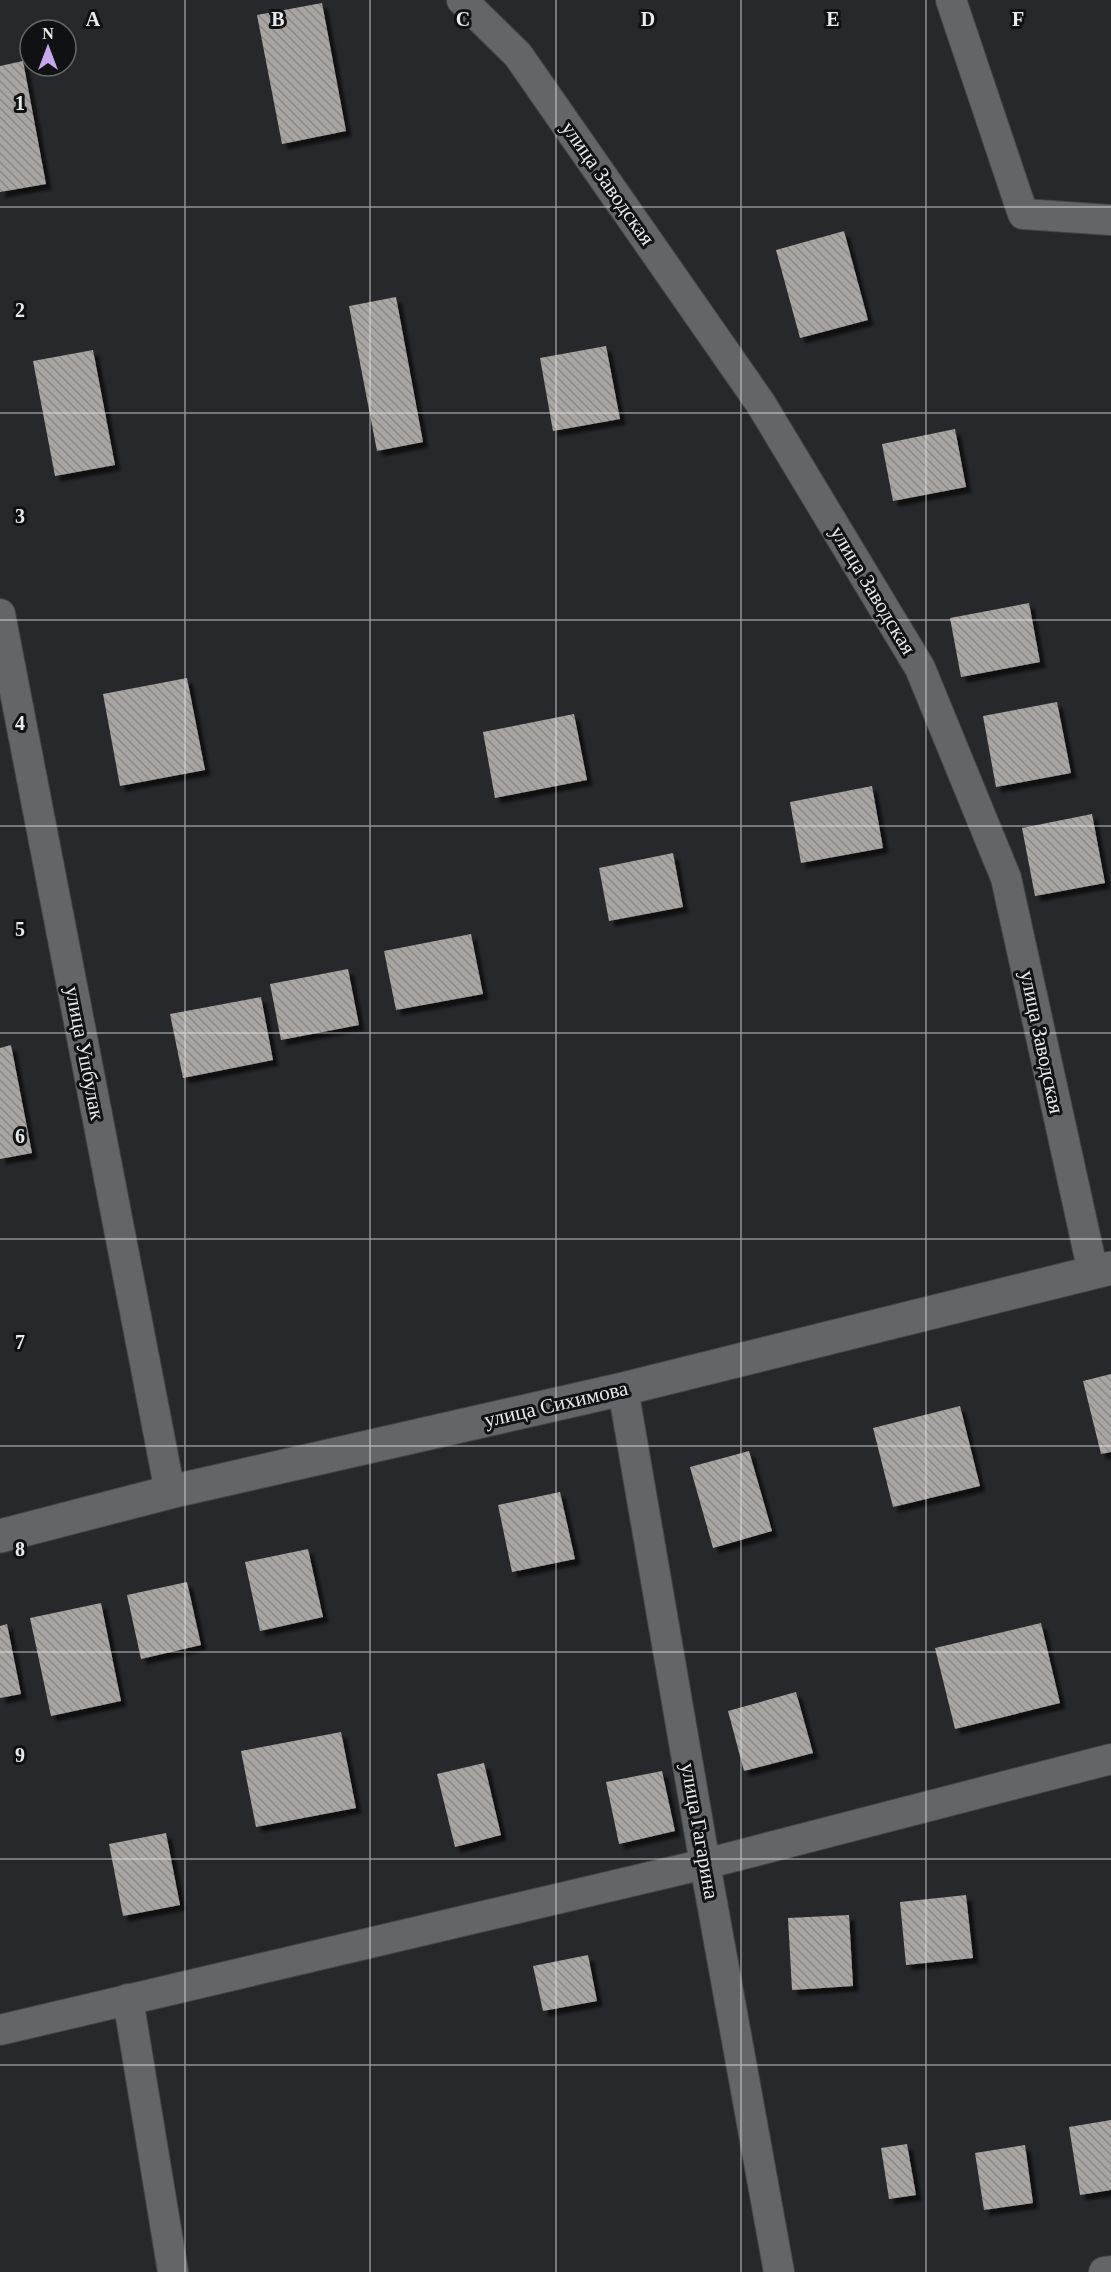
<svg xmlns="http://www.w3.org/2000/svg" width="1111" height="2272" viewBox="0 0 1111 2272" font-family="Georgia,serif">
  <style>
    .building { fill: url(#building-back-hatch); filter: url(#shadow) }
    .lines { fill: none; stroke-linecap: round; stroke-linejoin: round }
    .minor-casing { stroke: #444547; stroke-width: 32 }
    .tertiary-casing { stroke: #444547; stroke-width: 35 }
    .minor { stroke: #646568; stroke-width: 30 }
    .tertiary { stroke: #646568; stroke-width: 33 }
    .grid { fill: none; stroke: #e9eaec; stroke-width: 1.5; stroke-opacity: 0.55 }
    .labels { text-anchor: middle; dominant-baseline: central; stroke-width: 6; stroke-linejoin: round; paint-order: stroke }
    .street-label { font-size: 21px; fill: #e9eaec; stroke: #101112 }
    .grid-label { font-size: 20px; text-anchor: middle; font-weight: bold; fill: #e9eaec; stroke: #101112; stroke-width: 6; stroke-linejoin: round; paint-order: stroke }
  </style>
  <defs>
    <pattern id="building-back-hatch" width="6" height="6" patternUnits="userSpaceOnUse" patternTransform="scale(1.5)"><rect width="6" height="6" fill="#a9a5a3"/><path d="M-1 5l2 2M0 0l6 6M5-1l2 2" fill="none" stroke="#8b8887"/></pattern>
    <filter id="shadow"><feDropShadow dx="5.5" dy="5.5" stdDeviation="1.5" flood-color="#0009"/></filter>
  </defs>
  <rect width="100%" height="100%" fill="#27282b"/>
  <path class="building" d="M322,3l24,128 -64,13 -25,-129z
    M23,61l23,123 -46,8v-126z
    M844,231l24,89 -68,18 -24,-88z
    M396,297l27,145 -46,9 -28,-145z
    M606,346l14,73 -67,12 -13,-73z
    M93,350l22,115 -60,11 -22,-115z
    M955,429l11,58 -73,14 -11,-57z
    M1029,603l11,59 -79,15 -11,-59z
    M187,678l18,92 -85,16 -17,-92z
    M1057,702l14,71 -75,14 -13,-71z
    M574,714l13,66 -92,18 -12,-66z
    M872,786l11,62 -82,15 -11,-61z
    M1092,814l13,69 -70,13 -13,-68z
    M673,853l10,54 -74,14 -10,-53z
    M471,934l12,60 -87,16 -12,-59z
    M348,969l11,56 -78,15 -11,-56z
    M261,997l12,63 -90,18 -13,-64z
    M11,1045l21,108 -32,6v-111z
    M1111,1374v78l-10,2 -18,-73z
    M960,1406l20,80 -87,21 -20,-79z
    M749,1451l23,80 -59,17 -23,-81z
    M560,1492l15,67 -63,13 -14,-67z
    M308,1549l15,68 -63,14 -15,-69z
    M187,1582l14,63 -60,14 -14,-64z
    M101,1603l20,98 -70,15 -21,-98z
    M1041,1623l19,80 -105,26 -20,-81z
    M7,1624l14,70 -21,4v-72z
    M796,1692l17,61 -69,18 -16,-60z
    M341,1732l15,76 -100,19 -15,-76z
    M484,1763l17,72 -46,12 -18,-73z
    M662,1771l13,60 -56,13 -13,-62z
    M166,1833l14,72 -57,11 -14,-72z
    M966,1895l7,63 -67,7 -6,-63z
    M849,1915l4,71 -61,4 -4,-72z
    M588,1955l9,46 -54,10 -10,-45z
    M1111,2120v70l-31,5 -11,-68z
    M907,2144l9,51 -27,4 -8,-51z
    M1025,2145l8,58 -49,7 -9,-57z"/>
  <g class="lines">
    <defs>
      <path id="minor" d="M462,0l56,55 243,349 159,264 86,210 87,394
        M951,0l72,214 88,6
        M0,614l170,878
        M623,1389l82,475 74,408
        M128,1999l45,273
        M0,2030l705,-166 406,-105
        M1104,2272l7,-1"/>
      <path id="tertiary" d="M0,1536l170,-44 453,-103 488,-121"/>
    </defs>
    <use href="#minor" class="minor-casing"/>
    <use href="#tertiary" class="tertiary-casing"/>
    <use href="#minor" class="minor"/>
    <use href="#tertiary" class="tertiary"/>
  </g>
  <path class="grid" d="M185,0v2272M370,0v2272M556,0v2272M741,0v2272M926,0v2272M0,207h1111M0,413h1111M0,620h1111M0,826h1111M0,1033h1111M0,1239h1111M0,1446h1111M0,1652h1111M0,1859h1111M0,2065h1111"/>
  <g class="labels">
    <g class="street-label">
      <text transform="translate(608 183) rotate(55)">улица Заводская</text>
      <text transform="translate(873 590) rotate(59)">улица Заводская</text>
      <text transform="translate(1042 1042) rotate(78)">улица Заводская</text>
      <text transform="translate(85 1053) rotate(79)">улица Ушбулак</text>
      <text transform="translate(556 1404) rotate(-13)">улица Сихимова</text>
      <text transform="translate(700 1831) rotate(80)">улица Гагарина</text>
    </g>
  </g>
  <g class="grid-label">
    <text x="93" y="26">A</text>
    <text x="278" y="26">B</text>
    <text x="463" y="26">C</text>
    <text x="648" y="26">D</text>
    <text x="833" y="26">E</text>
    <text x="1018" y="26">F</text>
    <text x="20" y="110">1</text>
    <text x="20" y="317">2</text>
    <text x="20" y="523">3</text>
    <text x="20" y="730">4</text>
    <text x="20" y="936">5</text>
    <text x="20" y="1143">6</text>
    <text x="20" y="1349">7</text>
    <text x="20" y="1556">8</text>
    <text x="20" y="1762">9</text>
  </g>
  <g transform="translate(48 48)"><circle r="28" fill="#101112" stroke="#676869" stroke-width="1.5"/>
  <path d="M0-4.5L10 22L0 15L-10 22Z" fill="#c8a5ef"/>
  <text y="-9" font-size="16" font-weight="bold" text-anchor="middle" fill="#e9eaec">N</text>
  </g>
</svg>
